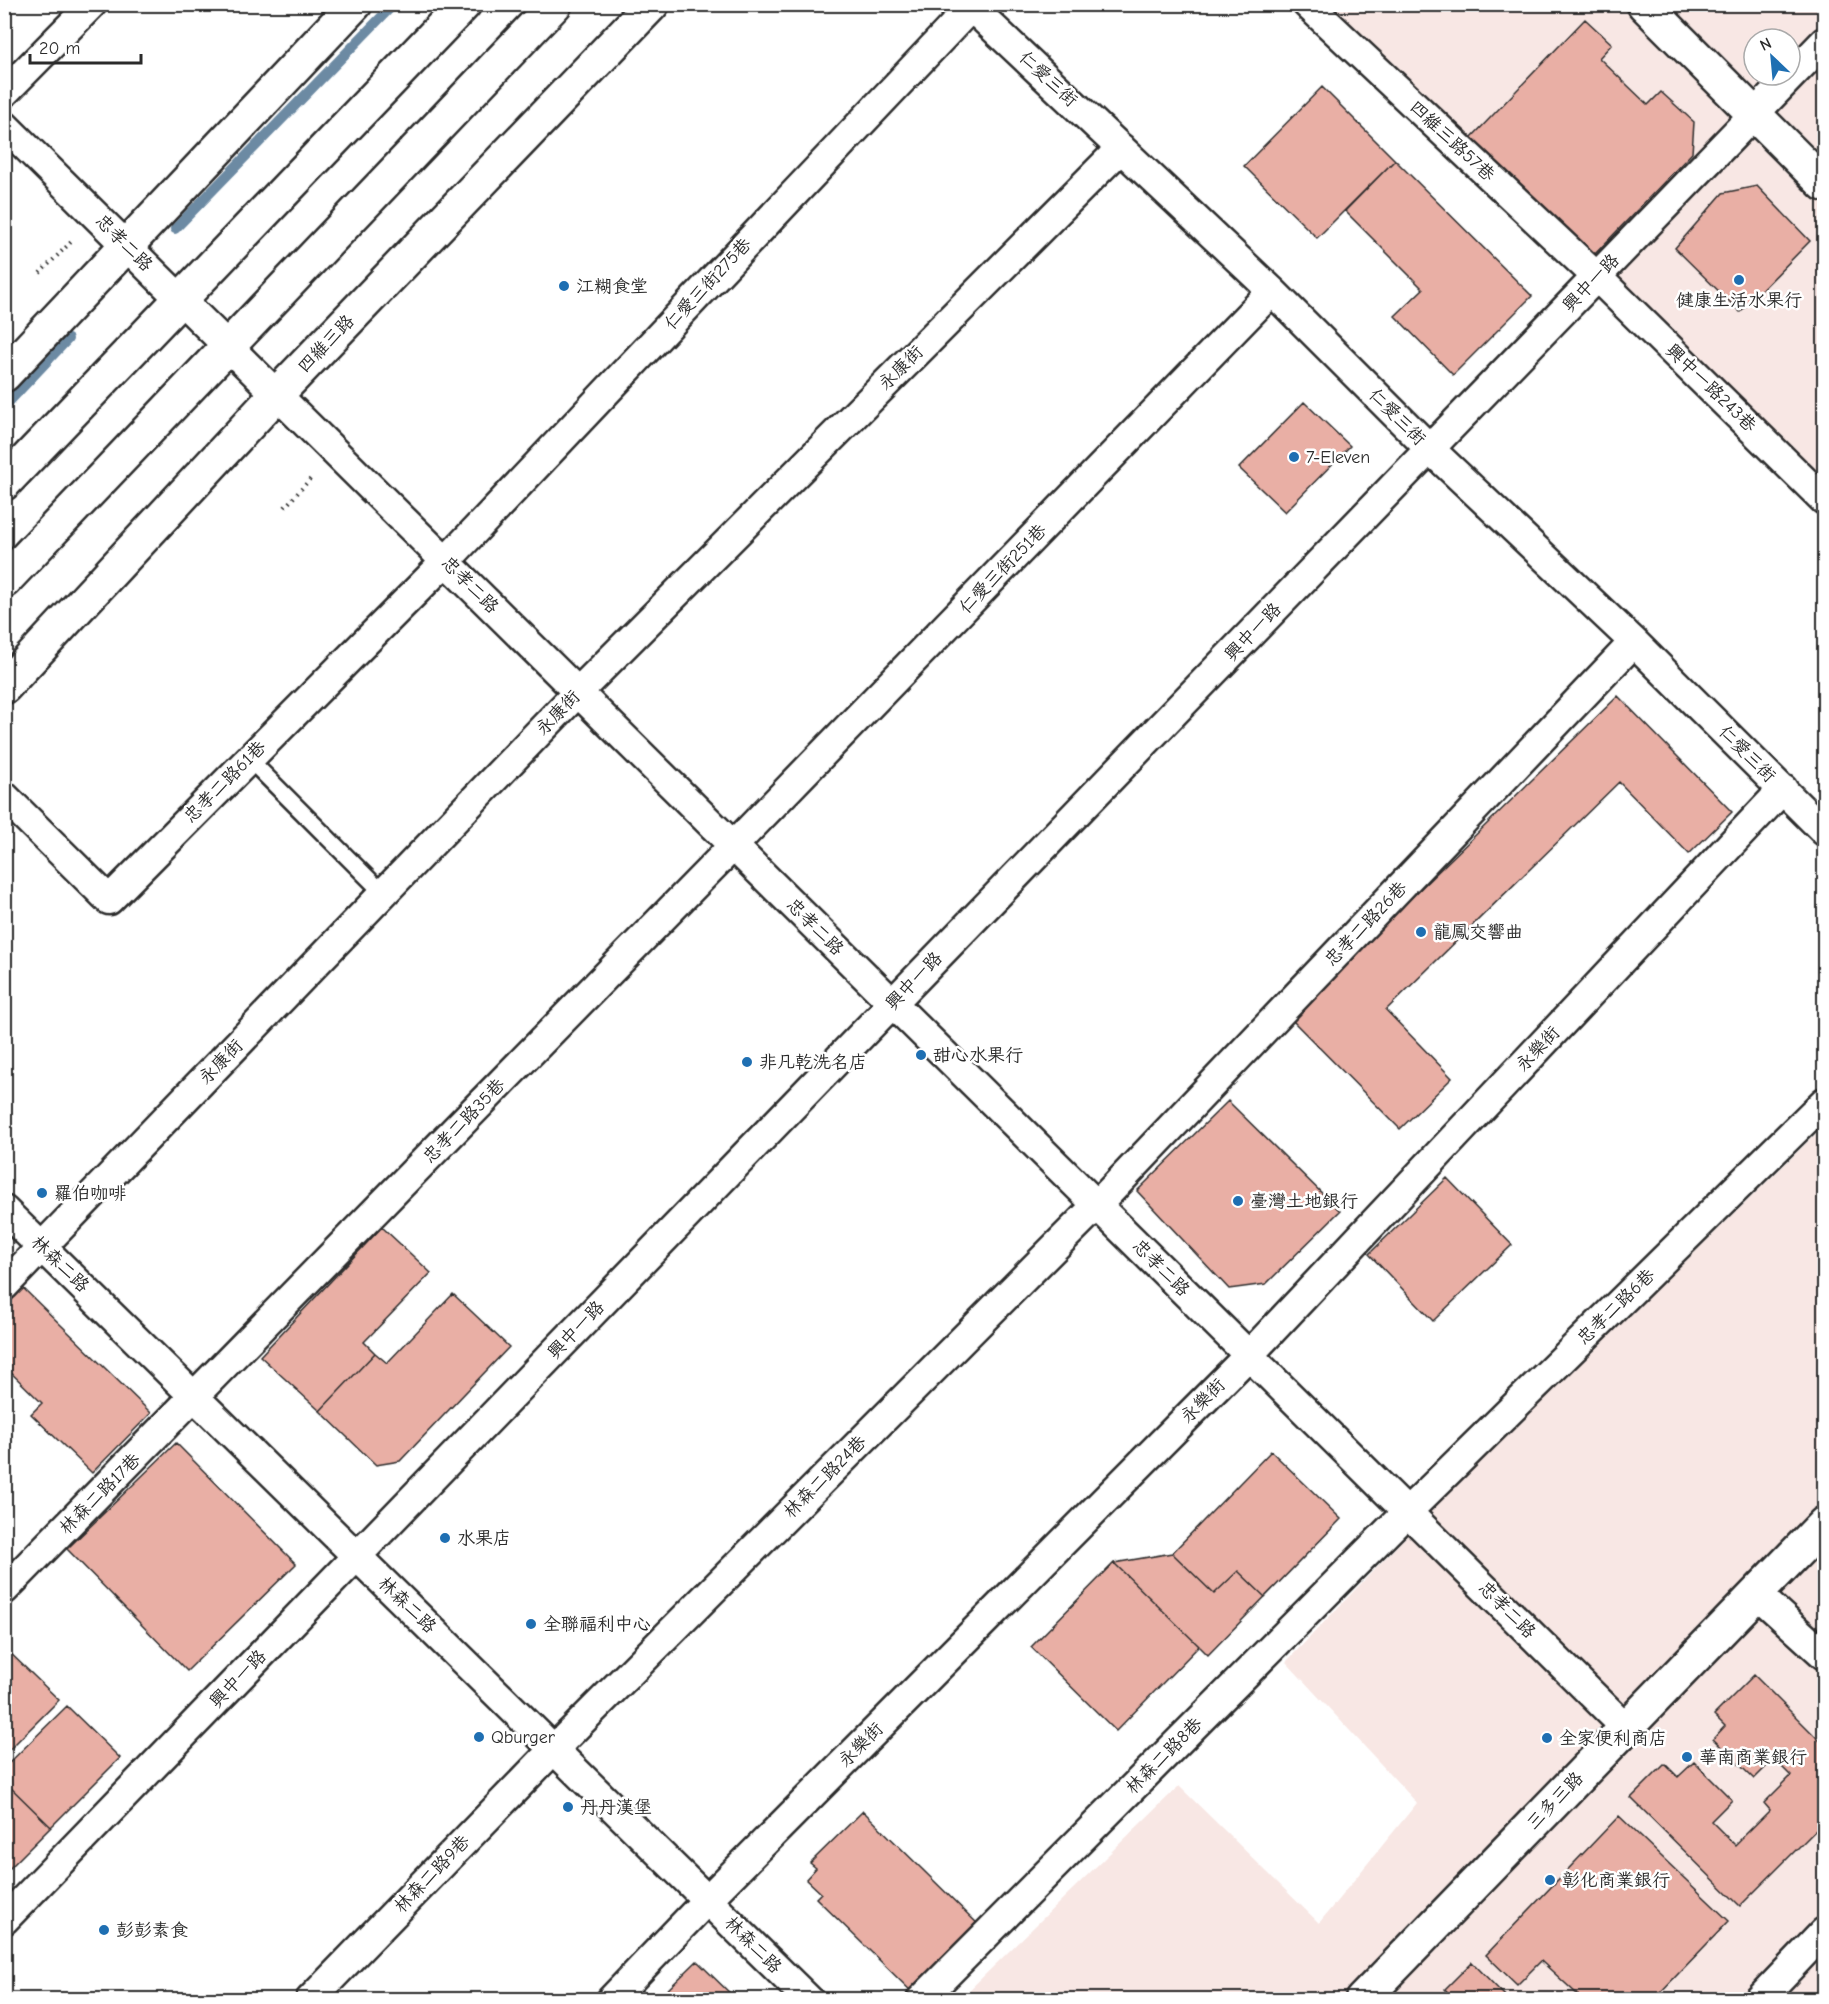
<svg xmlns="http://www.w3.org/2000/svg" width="1829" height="2004" viewBox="0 0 1829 2004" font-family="'Comic Neue','LXGW WenKai TC',sans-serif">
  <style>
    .built { fill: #f8e7e4; fill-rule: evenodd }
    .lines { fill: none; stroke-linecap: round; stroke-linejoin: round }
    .stream { stroke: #6c8aa3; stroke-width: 10 }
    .building { fill: #e9afa5; stroke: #2b2b2b; stroke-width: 1.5 }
    .service-casing { stroke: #2b2b2b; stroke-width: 20 }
    .minor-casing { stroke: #2b2b2b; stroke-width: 33 }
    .tertiary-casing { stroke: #2b2b2b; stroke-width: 38 }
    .secondary-casing { stroke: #2b2b2b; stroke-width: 38 }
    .path { stroke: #2b2b2b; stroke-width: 4; stroke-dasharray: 1.5 4.5; stroke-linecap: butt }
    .service { stroke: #fff; stroke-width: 15 }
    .minor { stroke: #fff; stroke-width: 28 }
    .tertiary { stroke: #fff; stroke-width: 33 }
    .secondary { stroke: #fff; stroke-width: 33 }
    .poi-dot { fill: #1f6fb2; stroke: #fff; stroke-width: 2 }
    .labels { text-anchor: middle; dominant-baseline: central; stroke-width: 5; stroke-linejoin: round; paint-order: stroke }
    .street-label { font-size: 18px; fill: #2b2b2b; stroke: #fff }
    .poi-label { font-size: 18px; fill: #2b2b2b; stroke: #fff; text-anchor: start }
  </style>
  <rect width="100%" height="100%" fill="#fff"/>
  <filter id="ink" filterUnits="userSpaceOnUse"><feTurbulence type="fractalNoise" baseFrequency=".0167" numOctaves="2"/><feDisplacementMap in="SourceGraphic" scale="12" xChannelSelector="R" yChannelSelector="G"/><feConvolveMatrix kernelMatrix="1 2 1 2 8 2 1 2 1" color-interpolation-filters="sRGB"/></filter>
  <g filter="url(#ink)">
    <path class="built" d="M1329,5h495v480zM1754,39h36v36h-36z
      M1824,1126v873l-865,1 220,-214 140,137 98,-120 -131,-141 157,-164z"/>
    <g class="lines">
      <path class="stream" d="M175,229l219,-225
        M4,407l64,-68"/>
    </g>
    <path class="building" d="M1585,19l27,25 -13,14 49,47 13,-13 33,30 -2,31 -99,103 -123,-117z
      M1322,87l73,73 -78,78 -73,-72z
      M1395,160l137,136 -79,79 -58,-59 28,-27 -78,-78z
      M1757,186l53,55 -70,71 -65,-64 48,-55z
      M1304,402l46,44 -65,66 -46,-44z
      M1618,696l114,116 -43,42 -70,-72 -233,228 66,68 -52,51 -111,-112z
      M1228,1101l112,110 -74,73 -37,5 -92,-98z
      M1447,1178l65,67 -79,76 -64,-67z
      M382,1227l49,46 -67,69 11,11 -55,58 -60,-55z
      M20,1285l131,128 -59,60 -61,-59 11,-11 -38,-37v-66z
      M453,1294l56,53 -109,114 -24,4 -56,-54 55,-58 12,10z
      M176,1443l120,121 -109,107 -120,-122z
      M1271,1451l70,68 -76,78 -27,-26 -24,23 -42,-41z
      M1271,1451l70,68 -133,136 -9,-9 -83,85 -85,-84 83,-84 58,-10z
      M1114,1563l85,83 -83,85 -85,-84z
      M5,1648l54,52 -55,55v-106z
      M1754,1675l70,70v77l-84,84 -109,-108 34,-34 13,13 16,-15 38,38 -21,21 24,24 35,-35 -6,-7 27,-27 -17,-17 -20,20 -41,-40 12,-13 -11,-11z
      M67,1706l53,52 -69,69 -47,-46v-13z
      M4,1781l47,46 -47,47z
      M863,1811l123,121 -67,67 -103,-101 5,-5 -15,-14 10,-11 -6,-5z
      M1619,1816l110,105 -76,79h-80l5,-5 -37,-34 -24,24 -31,-30z
      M697,1961l40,39h-80z
      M1472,1962l37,38h-55l-9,-11z"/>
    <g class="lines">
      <defs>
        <path id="service" d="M249,759l135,135"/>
        <path id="minor" d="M968,4l304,287 158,158 204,193 190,189
          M1307,4l290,273 227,223
          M4,93l88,-89
          M4,125l1622,1603
          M4,796l105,104 337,-339 525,-554
          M4,1210l805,790
          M4,1286l574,-594 543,-544
          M4,1590l729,-744 539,-555
          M1757,1594l67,61
          M4,1920l1820,-1878
          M310,2000l244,-251 543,-544 537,-563
          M611,2000l96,-100 542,-545 534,-566
          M921,2000l486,-488 417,-410
          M1759,2000l65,-68"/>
        <path id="tertiary" d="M1644,4l180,180
          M4,375l351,-371
          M4,687l273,-293 375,-390
          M1362,2000l462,-476"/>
        <path id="secondary" d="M4,483l460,-479
          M4,581l551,-577"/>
      </defs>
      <use href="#service" class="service-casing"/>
      <use href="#minor" class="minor-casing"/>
      <use href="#tertiary" class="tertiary-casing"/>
      <use href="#secondary" class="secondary-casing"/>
      <path class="path" d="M40,273l33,-33
        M285,507l28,-31"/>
      <use href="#service" class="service"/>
      <use href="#minor" class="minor"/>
      <use href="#tertiary" class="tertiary"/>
      <use href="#secondary" class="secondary"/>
    </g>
  </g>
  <g class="poi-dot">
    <circle cx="1739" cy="280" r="6"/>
    <circle cx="564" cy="286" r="6"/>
    <circle cx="1294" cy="457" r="6"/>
    <circle cx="1421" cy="932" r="6"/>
    <circle cx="921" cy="1055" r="6"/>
    <circle cx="747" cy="1062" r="6"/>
    <circle cx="42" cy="1193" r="6"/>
    <circle cx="1238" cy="1201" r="6"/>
    <circle cx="445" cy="1538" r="6"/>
    <circle cx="531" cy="1624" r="6"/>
    <circle cx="479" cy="1737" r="6"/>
    <circle cx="1547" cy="1738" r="6"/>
    <circle cx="1687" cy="1757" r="6"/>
    <circle cx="568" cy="1807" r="6"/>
    <circle cx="1550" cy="1880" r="6"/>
    <circle cx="104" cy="1930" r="6"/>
  </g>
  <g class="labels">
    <g class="street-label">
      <text transform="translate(1048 79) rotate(43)">仁愛三街</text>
      <text transform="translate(1452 141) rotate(43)">四維三路57巷</text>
      <text transform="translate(124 243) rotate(45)">忠孝二路</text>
      <text transform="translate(1591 283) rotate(-46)">興中一路</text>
      <text transform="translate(708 284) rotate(-47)">仁愛三街275巷</text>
      <text transform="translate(326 344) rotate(-46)">四維三路</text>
      <text transform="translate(901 368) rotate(-45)">永康街</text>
      <text transform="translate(1711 388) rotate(44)">興中一路243巷</text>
      <text transform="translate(1397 417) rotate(45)">仁愛三街</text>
      <text transform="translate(1003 569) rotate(-46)">仁愛三街251巷</text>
      <text transform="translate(470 585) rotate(45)">忠孝二路</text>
      <text transform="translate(1253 632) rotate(-46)">興中一路</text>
      <text transform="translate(558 713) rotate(-46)">永康街</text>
      <text transform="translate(1747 754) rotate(45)">仁愛三街</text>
      <text transform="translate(225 782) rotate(-45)">忠孝二路61巷</text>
      <text transform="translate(1366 924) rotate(-46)">忠孝二路26巷</text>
      <text transform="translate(815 927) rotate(45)">忠孝二路</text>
      <text transform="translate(914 981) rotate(-46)">興中一路</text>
      <text transform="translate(1538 1049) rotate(-47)">永樂街</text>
      <text transform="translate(221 1062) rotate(-46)">永康街</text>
      <text transform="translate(464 1121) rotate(-46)">忠孝二路35巷</text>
      <text transform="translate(60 1264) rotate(44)">林森二路</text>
      <text transform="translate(1161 1268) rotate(45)">忠孝二路</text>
      <text transform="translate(1616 1307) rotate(-44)">忠孝二路6巷</text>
      <text transform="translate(576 1330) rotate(-46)">興中一路</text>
      <text transform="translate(1203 1401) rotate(-45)">永樂街</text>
      <text transform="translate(825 1477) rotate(-45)">林森二路24巷</text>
      <text transform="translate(100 1494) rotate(-45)">林森二路17巷</text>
      <text transform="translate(407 1605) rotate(44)">林森二路</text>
      <text transform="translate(1507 1610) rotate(45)">忠孝二路</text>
      <text transform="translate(238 1679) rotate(-46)">興中一路</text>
      <text transform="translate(861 1745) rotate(-45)">永樂街</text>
      <text transform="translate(1164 1756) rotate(-45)">林森二路8巷</text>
      <text transform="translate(1555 1801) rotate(-46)">三多三路</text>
      <text transform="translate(432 1874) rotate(-46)">林森二路9巷</text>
      <text transform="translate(753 1945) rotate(45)">林森二路</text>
    </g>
    <g class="poi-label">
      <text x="576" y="286">江糊食堂</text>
      <text x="1739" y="300" text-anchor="middle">健康生活水果行</text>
      <text x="1306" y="457">7-Eleven</text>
      <text x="1433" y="932">龍鳳交響曲</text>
      <text x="933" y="1055">甜心水果行</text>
      <text x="759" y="1062">非凡乾洗名店</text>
      <text x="54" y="1193">羅伯咖啡</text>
      <text x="1250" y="1201">臺灣土地銀行</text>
      <text x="457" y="1538">水果店</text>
      <text x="543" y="1624">全聯福利中心</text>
      <text x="491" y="1737">Qburger</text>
      <text x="1559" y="1738">全家便利商店</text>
      <text x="1699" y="1757">華南商業銀行</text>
      <text x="580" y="1807">丹丹漢堡</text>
      <text x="1562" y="1880">彰化商業銀行</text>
      <text x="116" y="1930">彭彭素食</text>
    </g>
  </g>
  <rect width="1829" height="2004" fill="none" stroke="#fff" stroke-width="24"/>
  <rect x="12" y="12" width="1805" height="1980" fill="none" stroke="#2b2b2b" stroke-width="2" filter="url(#ink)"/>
  <g transform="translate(1772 57) rotate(334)"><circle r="28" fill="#ffffff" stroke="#aaaaaa" stroke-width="1.5"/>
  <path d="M0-4.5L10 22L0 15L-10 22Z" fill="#1f6fb2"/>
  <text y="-9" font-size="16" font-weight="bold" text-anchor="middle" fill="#2b2b2b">N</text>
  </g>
  <path d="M30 54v9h111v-9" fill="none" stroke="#2b2b2b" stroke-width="3"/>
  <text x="39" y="54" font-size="18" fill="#2b2b2b" stroke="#ffffff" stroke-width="4.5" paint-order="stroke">20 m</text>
</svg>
